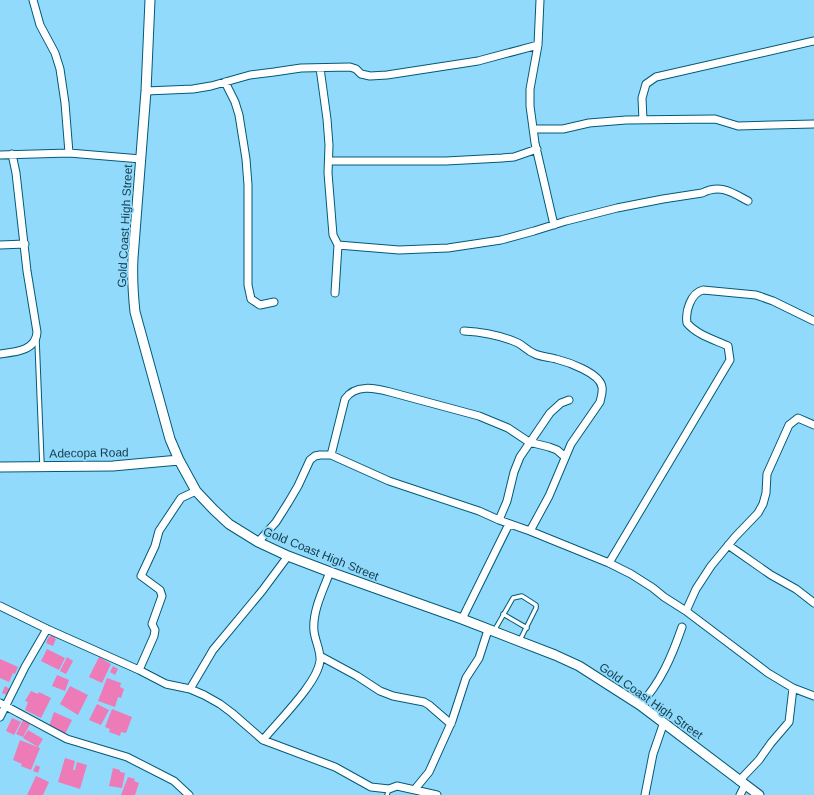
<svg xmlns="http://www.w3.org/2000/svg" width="814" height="795" viewBox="0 0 814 795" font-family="Helvetica,sans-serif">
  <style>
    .building { fill: #ed7bb7 }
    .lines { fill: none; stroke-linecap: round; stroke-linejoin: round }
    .service-casing { stroke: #005a78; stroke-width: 5.5 }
    .minor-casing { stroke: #005a78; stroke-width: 9 }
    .tertiary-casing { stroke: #005a78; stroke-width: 11 }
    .service { stroke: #fff; stroke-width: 3.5 }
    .minor { stroke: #fff; stroke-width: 7 }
    .tertiary { stroke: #fff; stroke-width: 9 }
    .labels { text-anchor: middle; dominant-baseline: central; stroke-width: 3.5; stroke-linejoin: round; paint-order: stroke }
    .street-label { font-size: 12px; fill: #123c4c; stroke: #92dafc }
  </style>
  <rect width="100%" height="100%" fill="#92dafc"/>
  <path class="building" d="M51,635l4,2v2h1l-3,7 -7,-3 3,-7 1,1z
    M47,649l18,9 -6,12 -18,-9z
    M67,657l6,4 -7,13 -6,-3z
    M99,657l12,7 -9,19 -13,-6z
    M0,659l18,8 -3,7 -2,-1 -4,9 -9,-4z
    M113,666l5,3 -3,6 -5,-3z
    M57,675l12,5 -4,11 -13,-5z
    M107,678l14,5 -1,4 4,2 -3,9 -3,-1 -3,10 -17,-6z
    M5,686l5,3 -3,6 -5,-2z
    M70,686l18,9 -10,20 -18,-11z
    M31,691l7,3 1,-2 12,6 -10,20 -16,-8 3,-8 -3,-1z
    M97,704l12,6 -8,15 -12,-5z
    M112,709l20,8 -6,16 -5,-1 -1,4 -11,-4 1,-3 -5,-2z
    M54,712l18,8 -7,14 -16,-8z
    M12,718l9,4 -7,13 -8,-4z
    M23,720l7,4 -7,13 -7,-3z
    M28,730l15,9 -5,8 -15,-9z
    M20,740l20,8 -9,22 -10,-4 1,-2 -9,-4z
    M65,758l10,3 -2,9h2l2,-8 10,3 -7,24 -22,-7z
    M36,765l4,2 -2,6 -5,-2z
    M113,768l7,2v2l5,1 -3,15 -13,-2z
    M36,776l13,6 -6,13h-16z
    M128,777l7,2 -1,2 5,2 -4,12h-14z"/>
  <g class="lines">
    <defs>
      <path id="service" d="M37,340l5,125
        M503,614l24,14
        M494,631l19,-33 9,-2 14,9v3l-16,32
        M387,795l2,-6"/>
      <path id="minor" d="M33,0l7,25 15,28 5,16 5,34 4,50
        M540,0l-2,45 -8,44v17l5,37 19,82
        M320,68l7,51 2,26 -1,28 5,62 5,10 -3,48
        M225,82l10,20 4,13 7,44 2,26v100l3,14 9,6 14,-3
        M146,91l47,-2 18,-3 39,-11 24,-3 27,-4 49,-1 6,2 5,5 9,2 17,-1 91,-14 60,-16
        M643,120l-1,-22 4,-14 10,-7 158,-36
        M533,129h30l26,-6 37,-3 89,-1 23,7 76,-2
        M0,155l69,-2 72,6
        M329,161h117l56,-3 12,-1 23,-8
        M0,245l25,-1
        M338,245l61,5 49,-2 53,-8 33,-9 32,-10 51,-13 46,-9 39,-6c19,-9 29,-1 46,8
        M464,331c19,1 36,4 54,12 6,3 9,8 17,11 7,3 14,3 21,5 12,3 44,14 46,28 1,5 -1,10 -2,15l-29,42 -22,52 -19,35
        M0,354c15,-2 36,-3 37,-22l-10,-61 -11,-98 -4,-19
        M331,455l14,-56c10,-15 30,-11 45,-7l89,24 29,12 21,14 20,5 8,3 8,7
        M499,520l8,-19 7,-29 6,-15 30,-44 11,-10 8,-3
        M258,542l18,-20 12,-19 10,-17 12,-26 5,-4 5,-1h11l58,26 90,30 20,9 31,11 79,32 22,11 22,14 11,9 22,14 82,62 25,15 21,8
        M728,545l43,30 25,14 18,14
        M609,563l121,-203 -2,-14c-13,-6 -31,-11 -41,-23 -2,-12 4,-30 16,-33l53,5 17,6 41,20
        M0,606l47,23 92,41 27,14 24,5 14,6 16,9 12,9 31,27 72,27 36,20 18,2 8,-3 40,9
        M686,611l10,-22 15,-23 24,-29 23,-24 5,-9 3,-11 1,-19 22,-49 9,-7 16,7
        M462,619l47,-95
        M320,656l37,20 23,15 13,5 31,6 5,3 22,19
        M139,670l15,-34 1,-6 -3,-6 10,-28 -2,-6 -19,-14 14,-30 4,-15 22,-33 15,-7
        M190,689l23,-39 49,-59 26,-35
        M0,703l67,36 60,18 47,24 15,14
        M640,705c21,-23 32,-49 42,-78
        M0,717l25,-50 22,-38
        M263,740c15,-19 54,-56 57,-79 1,-10 -5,-20 -6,-30 -2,-19 9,-41 16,-59
        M739,781l20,-21 12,-17 18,-21 4,-34
        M415,789l14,-17 23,-51 14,-43 13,-20 9,-28
        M645,795l8,-41 11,-32
        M740,795l5,-10"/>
      <path id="tertiary" d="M150,0l-4,91 -13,167c-1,18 0,35 2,54l35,127 9,21 17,31 18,19 15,14 29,18 30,14 42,16 132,47 93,36 24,11 61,39 119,90
        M0,467l113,-1 66,-6"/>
    </defs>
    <use href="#service" class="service-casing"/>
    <use href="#minor" class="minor-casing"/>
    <use href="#tertiary" class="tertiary-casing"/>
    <use href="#service" class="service"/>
    <use href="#minor" class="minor"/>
    <use href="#tertiary" class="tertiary"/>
  </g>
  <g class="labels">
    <g class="street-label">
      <text transform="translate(125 226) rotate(-87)">Gold Coast High Street</text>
      <text transform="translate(89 453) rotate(-1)">Adecopa Road</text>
      <text transform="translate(321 554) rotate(22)">Gold Coast High Street</text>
      <text transform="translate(651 701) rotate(35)">Gold Coast High Street</text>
    </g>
  </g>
</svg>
